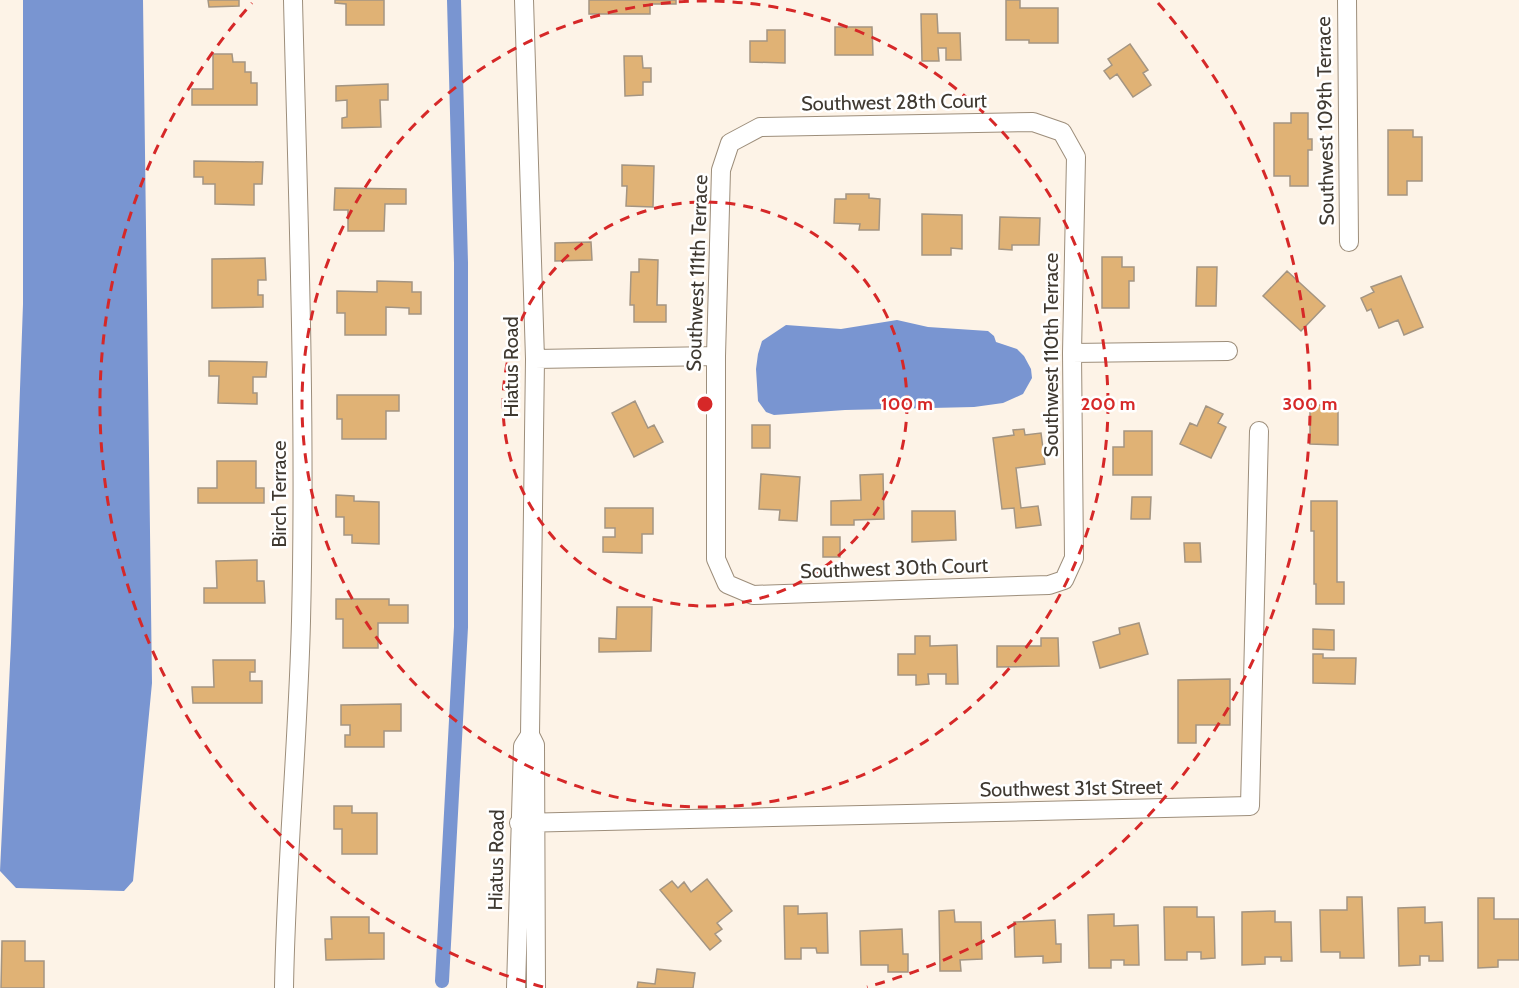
<svg xmlns="http://www.w3.org/2000/svg" width="1519" height="988" viewBox="0 0 1519 988" font-family="Cabin,sans-serif">
  <style>
    .water { fill: #7995d1 }
    .lines { fill: none; stroke-linecap: round; stroke-linejoin: round }
    .canal { stroke: #7995d1; stroke-width: 14 }
    .building { fill: #e0b275; stroke: #a49582; stroke-width: 1.5 }
    .minor-casing { stroke: #9d8e7b; stroke-width: 20 }
    .minor { stroke: #fff; stroke-width: 18 }
    .ring { fill: none; stroke: #d62828; stroke-width: 3; stroke-dasharray: 10 8 }
    .labels { text-anchor: middle; dominant-baseline: central; stroke-width: 5; stroke-linejoin: round; paint-order: stroke }
    .street-label { font-size: 20px; fill: #3f3931; stroke: #fff }
    .centre { fill: #d62828; stroke: #fff; stroke-width: 3 }
    .ring-label { font-size: 18px; text-anchor: middle; font-weight: bold; fill: #d62828; stroke: #fff; stroke-width: 5; stroke-linejoin: round; paint-order: stroke }
  </style>
  <rect width="100%" height="100%" fill="#fdf3e7"/>
  <path class="water" d="M23,0h120l9,683 -19,198 -9,10 -108,-3 -16,-17 11,-228 12,-339z
    M897,320l31,7 60,4 6,5 2,6 21,7 7,7 7,13 1,9 -9,16 -20,9 -29,4 -129,3 -71,5 -8,-3 -8,-11 -2,-32 2,-15 4,-13 24,-16 55,4z"/>
  <g class="lines">
    <path class="canal" d="M442,981l19,-354v-364l-7,-263"/>
  </g>
  <path class="building" d="M208,0h31v6l-30,1z
    M335,0h49v25h-38v-21l-11,-1z
    M589,0h87v4h-26v10h-61z
    M1006,0h14v8h38v35h-29v-3h-23z
    M921,14h16l1,19h22l1,27h-15v-12h-8l1,13h-17z
    M835,27h37l1,28h-38z
    M767,30h18v33l-35,-1v-21h17z
    M1130,44l18,26 -5,3 8,12 -18,12 -16,-23 -7,5 -6,-8 8,-6 -4,-6z
    M213,54h19l1,8h12v10h6v11h6v22h-65v-16h21z
    M624,56h18l1,12h8v14h-8v13l-18,1z
    M388,84v16h-8l1,27 -39,1v-10l5,-1v-17l-11,1v-15z
    M1291,113h17v26h4v11h-4v36h-18v-10h-16v-53h17z
    M1388,130h25v7h9v44h-15v14h-19z
    M194,161l69,1 -1,22h-8v21l-39,-1v-20h-12v-7h-9z
    M622,165l32,1 -1,41 -27,-1 1,-20h-5z
    M335,188l71,1v15h-21l-1,27h-36v-21h-14z
    M846,194h23v4l11,1 -1,31h-20l1,-6 -26,-1 1,-24h11z
    M922,214l40,1v34l-11,-1v7h-29z
    M1000,217l40,1 -1,27h-27v5l-13,-1z
    M591,242l1,18 -37,1v-18z
    M1102,257h20v10h12v14h-5v27h-27z
    M265,258l1,22h-8v15h5v12l-51,1v-49z
    M639,259l19,1 -1,45h9v17h-32v-17h-4l1,-33h8z
    M1197,267h20l-1,39h-20z
    M1287,271l38,35 -24,25 -38,-35z
    M1401,276l22,51 -19,8 -6,-15 -19,8 -8,-19 -4,2 -6,-13 13,-6 -3,-5z
    M377,281l35,1v10h9v22h-12v-6l-23,-1v28h-41v-22h-8v-22l40,1z
    M209,361l58,1 -1,15h-13v16h4v11l-39,-1 1,-27h-10z
    M337,395h62v16h-13v28h-44v-20h-5z
    M635,401l13,27 6,-3 9,17 -29,15 -22,-44z
    M1310,405h28v40l-28,-1z
    M1206,406l17,8 -5,9 8,4 -15,31 -31,-14 10,-21 7,3z
    M752,425h18v23h-18z
    M1024,429l1,6 16,-2 4,31 -29,4 5,40 17,-2 3,19 -25,3 -2,-20 -12,1 -9,-71 21,-3 -1,-5z
    M1124,431h28v44h-39v-28h11z
    M217,461h39v27h8v15h-66v-15h19z
    M761,474l39,3 -3,44 -18,-1 1,-10 -21,-1z
    M883,474l1,45 -30,1v5h-23v-24l30,-1 -1,-25z
    M336,495l18,1v5l25,1v42l-27,-1v-8h-8v-18h-8z
    M1132,497h19l-1,22h-19z
    M1311,501h26v81h7v22h-28v-20h-2v-53h-3z
    M605,508h48v26h-11v19l-39,-1v-15h12v-9h-10z
    M912,511h43l1,29 -44,2z
    M823,537h17v20h-17z
    M1184,543h16l1,19h-16z
    M257,560v21h7l1,22h-61v-15h13l-1,-27z
    M336,599h53v6h19v18h-30v25h-35v-29h-7z
    M617,607h35l-1,44 -52,1v-14l17,1z
    M1139,623l9,31 -48,14 -7,-26 27,-8 -1,-6z
    M1313,629l21,1v20l-21,-1z
    M915,636h15v10l27,-1 1,39h-12v-10h-18l1,10 -13,1v-10h-18v-21h17z
    M1041,638h17l1,28 -62,1v-21h44z
    M1313,654h10v4h33l-1,26 -42,-1z
    M213,660h42v12h-5v9h12v22h-69l-1,-16h22z
    M1230,679v46h-34v18h-18v-63z
    M401,704v27h-17v16h-39v-12h5v-10h-9v-20z
    M334,806h18v7h25v41h-35v-25h-8z
    M707,879l25,32 -15,12 5,6 -7,5 6,7 -11,9 -50,-60 12,-9 6,7 6,-6 7,10z
    M1347,897h15l2,61h-24v-6h-19l-1,-42h27z
    M1478,898h16v21h25v41h-21v7l-20,1z
    M784,906h14v8l29,-1 1,40h-11l-1,-5h-15v11h-16z
    M1164,907h33v10h17l1,41 -14,1v-7h-14v8h-22z
    M1425,907v16l17,-1 1,39h-14v-5h-9v9l-21,1 -1,-58z
    M954,910l1,12h26l1,37 -22,1 1,11h-21l-1,-60z
    M1275,911v11h16l1,39h-11v-4h-16v7l-23,1v-53z
    M1114,914v12l24,-1 1,40h-15v-5h-13v8h-22l-1,-53z
    M331,917h38v16h15v26l-58,1 -1,-21h7z
    M1055,920l1,24h5v18l-18,1v-7l-28,1 -1,-35z
    M902,929l1,25h5v18h-20v-7h-27l-1,-34z
    M2,941h23v20h19v27h-43z
    M657,969l38,4 -2,15h-56l1,-6 17,2z"/>
  <g class="lines">
    <defs>
      <path id="minor" d="M524,0l11,359 -5,376 5,10 1,243
        M1347,0l2,242
        M1033,122l29,10 14,25 -4,196 2,205 -10,22 -15,5 -296,10 -26,-11 -11,-25v-203l5,-186 9,-27 30,-16z
        M1072,353l156,-2
        M535,359l181,-3
        M519,823l731,-17 9,-375
        M284,988c2,-123 14,-245 17,-367 5,-207 -3,-415 -8,-621
        M516,988l7,-242 7,-11"/>
    </defs>
    <use href="#minor" class="minor-casing"/>
    <use href="#minor" class="minor"/>
  </g>
  <g class="ring">
    <circle cx="705" cy="404" r="202"/>
    <circle cx="705" cy="404" r="403"/>
    <path d="M543 987A605 605 0 0 1 252 3M1158 3A605 605 0 0 1 867 987"/>
  </g>
  <g class="labels">
    <g class="street-label">
      <text transform="translate(894 102) rotate(-1)">Southwest 28th Court</text>
      <text transform="translate(1325 121) rotate(-91)">Southwest 109th Terrace</text>
      <text transform="translate(697 273) rotate(-88)">Southwest 111th Terrace</text>
      <text transform="translate(1051 355) rotate(-90)">Southwest 110th Terrace</text>
      <text transform="translate(511 367) rotate(-90)">Hiatus Road</text>
      <text transform="translate(279 494) rotate(-90)">Birch Terrace</text>
      <text transform="translate(894 568) rotate(-2)">Southwest 30th Court</text>
      <text transform="translate(1071 788) rotate(-1)">Southwest 31st Street</text>
      <text transform="translate(496 860) rotate(-89)">Hiatus Road</text>
    </g>
  </g>
  <circle cx="705" cy="404" r="9" class="centre"/>
  <g class="ring-label">
    <text x="907" y="410">100 m</text>
    <text x="1108" y="410">200 m</text>
    <text x="1310" y="410">300 m</text>
  </g>
</svg>
